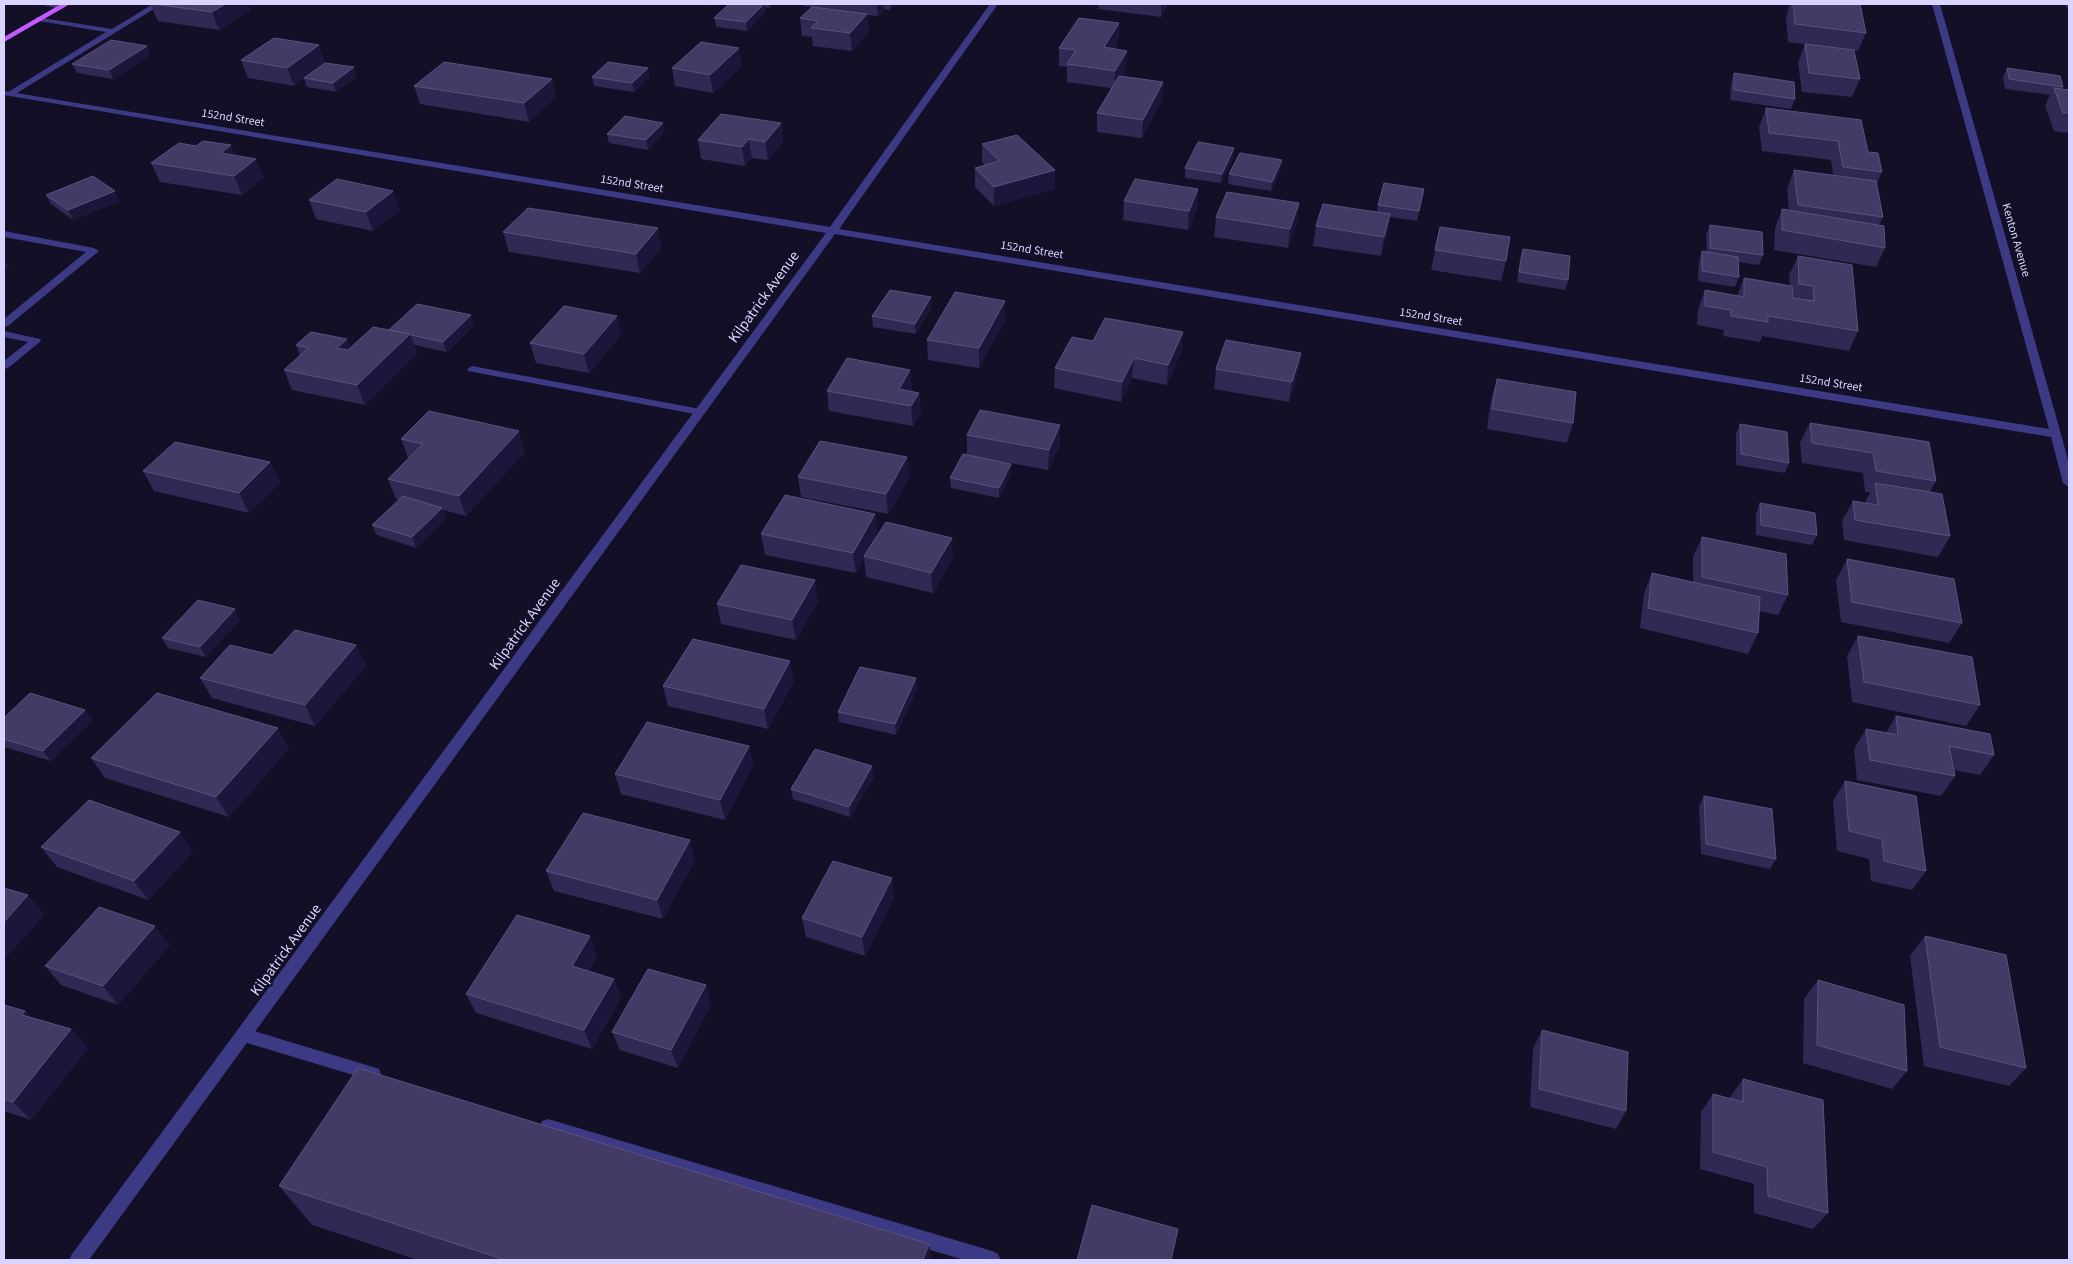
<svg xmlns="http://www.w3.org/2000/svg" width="2073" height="1264" viewBox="0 0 2073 1264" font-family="'Source Sans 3',sans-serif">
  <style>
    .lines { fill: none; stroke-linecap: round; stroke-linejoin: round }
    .lane { fill: #3d3a85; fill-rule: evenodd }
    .street { fill: #3d3a85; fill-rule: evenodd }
    .primary { fill: #c25bff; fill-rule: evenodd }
    .wall { fill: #312854 }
    .shaded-wall { fill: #1d163a }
    .building { fill: #433a66; stroke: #5a527e }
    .labels { text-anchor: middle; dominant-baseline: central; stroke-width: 4.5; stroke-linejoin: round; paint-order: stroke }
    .far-street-label { font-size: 12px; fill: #d9d4ff; stroke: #130f26 }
    .street-label { font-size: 15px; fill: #d9d4ff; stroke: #130f26 }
  </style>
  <rect width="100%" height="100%" fill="#130f26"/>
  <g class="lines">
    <path class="lane" d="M39,4h16l10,3 -4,2z
      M153,4h9l-150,92 -7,-2 101,-62 -67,-11h-3v-4l76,12z
      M4,231l90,17 5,3 -91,75 -4,1v-8l82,-67 -82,-15z
      M4,331l36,8 1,2 -33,27 -4,1v-8l24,-19 -24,-5z
      M472,366l228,43 5,3 -5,3 -232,-44 -1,-2z
      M244,1028l129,39 6,2 2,5 -2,5 -6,2 -129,-39 -6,-2 -2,-5 2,-5z
      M548,1119l444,132 6,3 3,6h-37l-416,-125 -6,-2 -2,-6 2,-6z"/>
    <path class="street" d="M990,4h8l-159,225 1210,200 -117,-425h8l121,430 8,30v23l-6,-4 -12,-46 -1216,-203 -746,1026h-20l3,-6 754,-1021 -822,-138v-4l826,136z"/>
    <path class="primary" d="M61,4h9l-66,38v-5z"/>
  </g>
  <path class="wall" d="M150,4h98l2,6 -31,20 -61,-9z
    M729,4h44l-4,4 -4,-1v5l-18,19 -31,-4 -2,-9z
    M803,4h92l-5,6 -5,-1 -7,7 -11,-1 2,17 -17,19 -39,-5 -1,-9 -10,-1 -2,-18 11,-11 -7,-1z
    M1098,4h70l-7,13 -63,-8z
    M1790,4h70l6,29 -8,18 -4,-1 6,29 -8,18 -50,-5 -4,-30 7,-18 21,3 -38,-5 -2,-25z
    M2065,4h4v6h-1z
    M1119,23l-1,18 -4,8 12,20 -4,7 41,6 -1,18 -20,38 -45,-6v-19l14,-25 -44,-6v-15l-8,-1v-18z
    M147,46l3,9 -37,24 -36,-6 -5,-9z
    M241,60l84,3 32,13 -21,16 -29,-5 -3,-9 -10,8 -46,-8z
    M742,66l-29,27 -38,-7 -3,-18z
    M648,68l1,10 -15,14 -40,-6 -2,-9z
    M2007,68l56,19 -1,2 7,1v43l-15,-2 -9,-25 5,-11 -45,-6 -2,-12z
    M1734,73l61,26 -4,10 -61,-9 1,-17z
    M552,79l4,18 -27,25 -109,-18 -6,-18z
    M1766,108l102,44 14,20 -5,11 6,34 -4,8 6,23 -9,19 -102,-17 1,-22 7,-19 7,1 -2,-21 7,-19 39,5 -2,-15 -69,-9 -3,-24z
    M781,123l2,19 -15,18 -16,-2 -7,8 -44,-7 -3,-19z
    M665,132l-17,18 -39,-7 -2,-9z
    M982,144l73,26v19l-61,17 -19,-19v-19l10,-3 -3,-2z
    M235,155l29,22 -22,18 -82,-13 -9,-19z
    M1233,157l-12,26 -36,-5v-10z
    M1281,169l-10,22 -43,-7 1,-10z
    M1198,189l-1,19 -9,22 -65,-10 1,-19z
    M1424,189l-7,32 -27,-4 -3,16 -6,23 -68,-10 3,-20 61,-14 1,-7z
    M46,195l74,6 -47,19 -22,-16z
    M309,200l91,10 -27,21 -57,-12z
    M1299,203l-2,19 -9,26 -74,-11 2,-20z
    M1710,225l53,30 -4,10 -21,-3 1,15 -4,10 -37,-6 1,-20 3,-10 5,1 -1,-17z
    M1440,227l66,34 -5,20 -70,-11z
    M503,232l159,16 -22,25 -131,-21z
    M1523,249l45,31 -3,10 -48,-8 3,-23z
    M1798,256l60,75 -9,20 -87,-15 -2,6 -37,-6 1,-6 -27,-5 1,-15 7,-20 32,6 7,-18 46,8 -1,-11z
    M1005,301v19l-26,48 -51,-8 -1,-20z
    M932,307l-16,27 -43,-7 -1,-11z
    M474,325l-27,27 -33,-7 3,8 -52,52 -73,-15 -8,-20 16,-15 -4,-10 54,3 39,-18z
    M1183,332l-2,20 -14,33 -35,-7 -11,24 -67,-14 1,-20 38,-27z
    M621,335l-32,38 -53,-10 -6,-20z
    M1301,353l-3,20 -9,29 -75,-13 2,-20z
    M910,370l2,20 -1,1 8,2 2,20 -8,13 -84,-15 -2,-20z
    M1497,379l76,44 -6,20 -80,-14 4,-30z
    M1810,423l126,58 -6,11 20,44 -12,21 -94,-17 -2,-19 11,-20 12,2 5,-11h-5l-2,-19 -61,-10 -2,-20z
    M1740,424l49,39 -4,10 -49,-8v-31z
    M1060,425v20l-12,25 -49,-9 12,3v10l-12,24 -48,-10 -1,-10 17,-23v-20z
    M401,439l124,13 -59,64 -23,-6 3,8 -30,30 -39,-13 -5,-10 27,-25 -3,-1 -8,-20 20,-21z
    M907,457l2,21 -21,36 -87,-17 -3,-20z
    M270,462l10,21 -31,30 -95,-22 -11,-20z
    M1760,503l57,32 -5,10 -56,-10v-21z
    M875,514l2,20 -5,10 81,14 -20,35 -67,-16 -2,-19 -8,15 -91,-18 -4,-21z
    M1702,537l86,58 -10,20 -19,-4 -1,22 -10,21 -108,-26 4,-35 8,-20 41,9v-25z
    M1847,559l115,64 -13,20 -108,-21 -5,-42z
    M818,601l-22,39 -75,-16 -4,-20z
    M235,609l5,11 -34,37 -38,-9 -6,-10z
    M1858,636l122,69 -14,21 -114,-24 -5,-46z
    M356,645l10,21 -51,60 -103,-28 -12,-20 72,-23z
    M916,678l1,11 -21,46 -57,-13 -1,-10z
    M794,681l-26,48 -100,-23 -5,-20z
    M85,710l8,10 -42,41 -47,-14v-29z
    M1896,716l98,39 -14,20 -26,-5 1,6 -14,20 -84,-16 -3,-31 12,-20 20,4z
    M749,746l4,20 -28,54 -104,-26 -6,-20z
    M289,748l-60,69 -124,-39 -14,-20z
    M874,777l-24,40 -57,-18 -2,-10z
    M1845,781l81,90 -14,19 -41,-9 -2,-22 -32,-8 -4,-50z
    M1704,796l72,63 -6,10 -69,-15 -2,-48z
    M41,847l152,5 -45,48 -91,-33z
    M695,860l-32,59 -109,-28 -8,-20z
    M892,878l2,19 -29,59 -59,-19 -4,-19z
    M1925,936l101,132 -17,18 -85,-20 -14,-110z
    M170,945l-52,60 -57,-20 -16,-19z
    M597,955l-9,16 26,8 7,19 -29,51 -116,-36 -10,-19z
    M1818,980l89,91 -15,18 -89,-26 1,-64z
    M711,1004l-33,64 -58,-18 -8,-18z
    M4,1005l21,6 6,6 40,12 17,19 -57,72 -27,-9z
    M1542,1030l84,81 -10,18 -86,-22 3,-58z
    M1743,1079l85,134 -15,16 -59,-16v-29l-54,-15 1,-57 12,-18 17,5v-2z
    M279,1186l652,74h-513l-106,-35z"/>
  <path class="shaded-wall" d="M225,4h23l2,6 -31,20 -7,-18z
    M764,4l1,8 -18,19 -1,-9z
    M769,4h4l-4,4z
    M877,4h7l1,5 -7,7z
    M890,4h5l-5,6z
    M1161,4h7l-7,13z
    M867,14l2,18 -17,19 -2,-18z
    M1119,23l-1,18 -14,24v-18z
    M319,45l6,18 -31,23 -7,-18z
    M147,46l3,9 -37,24 -4,-9z
    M739,48l3,18 -29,27 -3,-18z
    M1127,51l-1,18 -12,20 1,-18z
    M354,67l3,9 -21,16 -3,-9z
    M648,68l1,10 -15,14 -2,-9z
    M552,79l4,18 -27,25 -5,-19z
    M1163,82l-1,18 -20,38 1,-18z
    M663,123l2,9 -17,18 -2,-10z
    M781,123l2,19 -15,18 -3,-18z
    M749,139l3,19 -7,8 -3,-19z
    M231,145l8,19 -18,-11z
    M1234,148l-1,9 -12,26 1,-9z
    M256,159l8,18 -22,18 -8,-19z
    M1282,160l-1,9 -10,22 1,-9z
    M1055,170v19l-61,17v-19z
    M1198,189l-1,19 -9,22 1,-19z
    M115,191l5,10 -47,19 -5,-10z
    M393,191l7,19 -27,21 -7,-19z
    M1299,203l-2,19 -9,26 2,-19z
    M1390,214l-3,19 -6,23 3,-19z
    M658,228l4,20 -22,25 -4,-19z
    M4,258l5,9 -5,4z
    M931,297l1,10 -16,27 -1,-10z
    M1005,301v19l-26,48v-20z
    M471,315l3,10 -27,27 -4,-10z
    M617,316l4,19 -32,38 -5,-19z
    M1183,332l-2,20 -14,33 1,-20z
    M410,334l7,19 -52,52 -8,-20z
    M347,339l8,20 -18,-11z
    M1301,353l-3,20 -9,29 3,-20z
    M1134,358l-2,20 -11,24 1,-20z
    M910,370l2,20 -9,15 -4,-16z
    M919,393l2,20 -8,13 -2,-20z
    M1060,425v20l-12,25 1,-20z
    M519,431l6,21 -59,64 -7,-20z
    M907,457l2,21 -21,36 -2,-20z
    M270,462l10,21 -31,30 -10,-20z
    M1011,464v10l-12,24v-10z
    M442,508l4,10 -30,30 -4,-11z
    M875,514l2,20 -12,22h-1v2l-8,15 -3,-20z
    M952,538l1,20 -20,35 -2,-20z
    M815,580l3,21 -22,39 -4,-20z
    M235,609l5,11 -34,37 -6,-10z
    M356,645l10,21 -51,60 -10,-21z
    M790,661l4,20 -26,48 -4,-20z
    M916,678l1,11 -21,46 -1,-11z
    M85,710l8,10 -42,41 -8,-10z
    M278,728l11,20 -60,69 -13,-20z
    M749,746l4,20 -28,54 -5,-20z
    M872,766l2,11 -24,40 -1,-10z
    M180,832l13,20 -45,48 -14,-19z
    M690,840l5,20 -32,59 -6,-19z
    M892,878l2,19 -29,59 -3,-19z
    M28,895l17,20 -41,45v-38z
    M155,926l15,19 -52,60 -15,-19z
    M590,936l7,19 -18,30 -7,-19z
    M614,979l7,19 -29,51 -8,-19z
    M706,985l5,19 -33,64 -7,-18z
    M25,1011l17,19 -20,-15z
    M71,1029l17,19 -57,72 -18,-18z
    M1178,1229l-6,31h-1z
    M929,1244l2,16h-8z"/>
  <path class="building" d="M153,4h72l-13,8z
    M729,4h35l-18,18 -32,-4z
    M1793,4h67l6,29 -71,-9z
    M812,7l55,7 -17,19 -39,-5 7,-7 -18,-3z
    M1079,18l40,5 -15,24 23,4 -12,20 -48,-7 9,-14 -17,-2z
    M274,38l45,7 -32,23 -46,-8z
    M111,40l36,6 -38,24 -37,-6z
    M701,42l38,6 -29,27 -38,-7z
    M1805,44l49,6 6,29 -51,-6z
    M444,62l108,17 -28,24 -110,-17z
    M608,62l40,6 -16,15 -40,-6z
    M325,63l29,4 -21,16 -29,-5z
    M2007,68l53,8 3,11 -54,-8z
    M1734,73l60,9 1,17 -61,-9z
    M1119,76l44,6 -20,38 -46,-7z
    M2054,88l15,2v23h-6z
    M1766,108l95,12 7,32 10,1 4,19 -39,-5 -5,-26 -69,-8z
    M721,114l60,9 -16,19 -16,-3 -7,8 -44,-7z
    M625,116l38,7 -17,17 -39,-6z
    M1017,135l38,35 -61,17 -19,-19 25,-7 -18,-17z
    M203,141l28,4 -10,8 35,6 -22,17 -83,-13 28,-20 17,3z
    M1198,142l36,6 -12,26 -37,-6z
    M1240,153l42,7 -10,22 -43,-8z
    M1794,170l82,11 7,36 -85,-12z
    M93,176l22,15 -47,19 -22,-15z
    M337,179l56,12 -27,21 -57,-12z
    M1135,179l63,10 -9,22 -65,-10z
    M1384,183l40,6 -5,22 -41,-6z
    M1227,192l72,11 -9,26 -74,-12z
    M1323,204l67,10 -6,23 -68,-11z
    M528,208l130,20 -22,26 -133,-22z
    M1782,209l102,17 1,22 -103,-18z
    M1710,225l52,7 1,23 -53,-7z
    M1440,227l70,10 -4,24 -71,-11z
    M1523,249l47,7 -2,24 -49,-8z
    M1702,251l36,6 1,20 -37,-6z
    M1798,256l54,9 6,66 -90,-15v6l-37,-6v-6l-26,-4v-16l39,7v-19l48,8 1,12 21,3 -1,-15 -14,-2z
    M890,290l41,7 -16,27 -43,-8z
    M955,292l50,9 -26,47 -52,-8z
    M417,304l54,11 -28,27 -32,-7 -1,-1 -21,-4z
    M564,306l53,10 -33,38 -54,-11z
    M1105,318l78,14 -15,33 -34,-7 -12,24 -67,-14 17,-31 21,4z
    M373,327l37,7 -53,51 -73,-15 24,-22 -12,-3 15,-13 36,7 -10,9 11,2z
    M1226,340l75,13 -9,29 -76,-13z
    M847,358l63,12 -11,19 20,4 -8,13 -84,-15z
    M1497,379l79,13 -3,31 -81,-14z
    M980,410l80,15 -11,25 -82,-15z
    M429,411l90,20 -60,65 -71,-17 35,-35 -22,-5z
    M1810,423l119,19 7,39 -60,-10 -3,-18 -61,-10z
    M1740,424l47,8 2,31 -48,-9z
    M820,441l87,16 -21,37 -88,-17z
    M175,442l95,20 -31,31 -96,-22z
    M963,454l48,10 -12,24 -49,-10z
    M1875,483l67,11 8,42 -95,-16 -2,-19 25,4z
    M785,495l90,19 -22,39 -92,-19z
    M403,496l39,12 -30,29 -40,-12z
    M1760,503l55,10 2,22 -56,-10z
    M886,522l66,16 -21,35 -67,-17z
    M1702,537l84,17 2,41 -86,-18z
    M1847,559l107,20 8,44 -110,-21z
    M741,565l74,15 -23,40 -75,-16z
    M1652,573l108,24 -2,36 -110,-25z
    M198,600l37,9 -35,38 -38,-9z
    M295,630l61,15 -51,60 -105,-27 30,-33 42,10z
    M1858,636l114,21 8,48 -116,-23z
    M693,639l97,22 -26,48 -101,-23z
    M860,667l56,11 -21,46 -57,-12z
    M30,693l55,17 -42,41 -39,-12v-21z
    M157,693l121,35 -62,69 -125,-39z
    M1896,716l94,18 4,21 -45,-9 6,30 -85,-16 -4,-31 32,6z
    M647,722l102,24 -29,54 -105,-26z
    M815,749l57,17 -23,41 -58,-18z
    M1845,781l71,15 10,75 -42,-10 -2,-22 -33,-8z
    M1704,796l68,13 4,50 -70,-15z
    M89,800l91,32 -46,49 -93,-34z
    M583,813l107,27 -33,60 -111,-29z
    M833,861l59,17 -30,59 -60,-19z
    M4,888l24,7 -24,27z
    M99,907l56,19 -52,60 -58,-20z
    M517,915l73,21 -18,30 42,13 -30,51 -118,-36z
    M1925,936l81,19 20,113 -86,-21z
    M648,969l58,16 -35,65 -59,-18z
    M1818,980l86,25 3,66 -90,-26z
    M4,1005l21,6 -3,4 49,14 -58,73 -9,-3z
    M1542,1030l86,22 -2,59 -87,-22z
    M358,1068l571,176 -6,16h-418l-226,-74z
    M1743,1079l80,21 5,113 -60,-17 -1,-29 -54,-15v-58l30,8z
    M1092,1205l86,24 -7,31h-94z"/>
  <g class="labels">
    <g class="far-street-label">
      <text transform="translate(233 118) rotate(9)">152nd Street</text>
      <text transform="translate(632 184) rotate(9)">152nd Street</text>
      <text transform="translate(2016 240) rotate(74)">Kenton Avenue</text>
      <text transform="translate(1032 250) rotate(9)">152nd Street</text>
      <text transform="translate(1431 317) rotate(9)">152nd Street</text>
      <text transform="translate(1831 383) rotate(9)">152nd Street</text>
    </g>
    <g class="street-label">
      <text transform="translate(764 297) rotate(-54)">Kilpatrick Avenue</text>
      <text transform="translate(525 624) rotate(-54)">Kilpatrick Avenue</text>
      <text transform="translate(286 950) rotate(-54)">Kilpatrick Avenue</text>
    </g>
  </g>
  <rect width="2073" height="1264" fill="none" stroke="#d9d4ff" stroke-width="10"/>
</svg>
